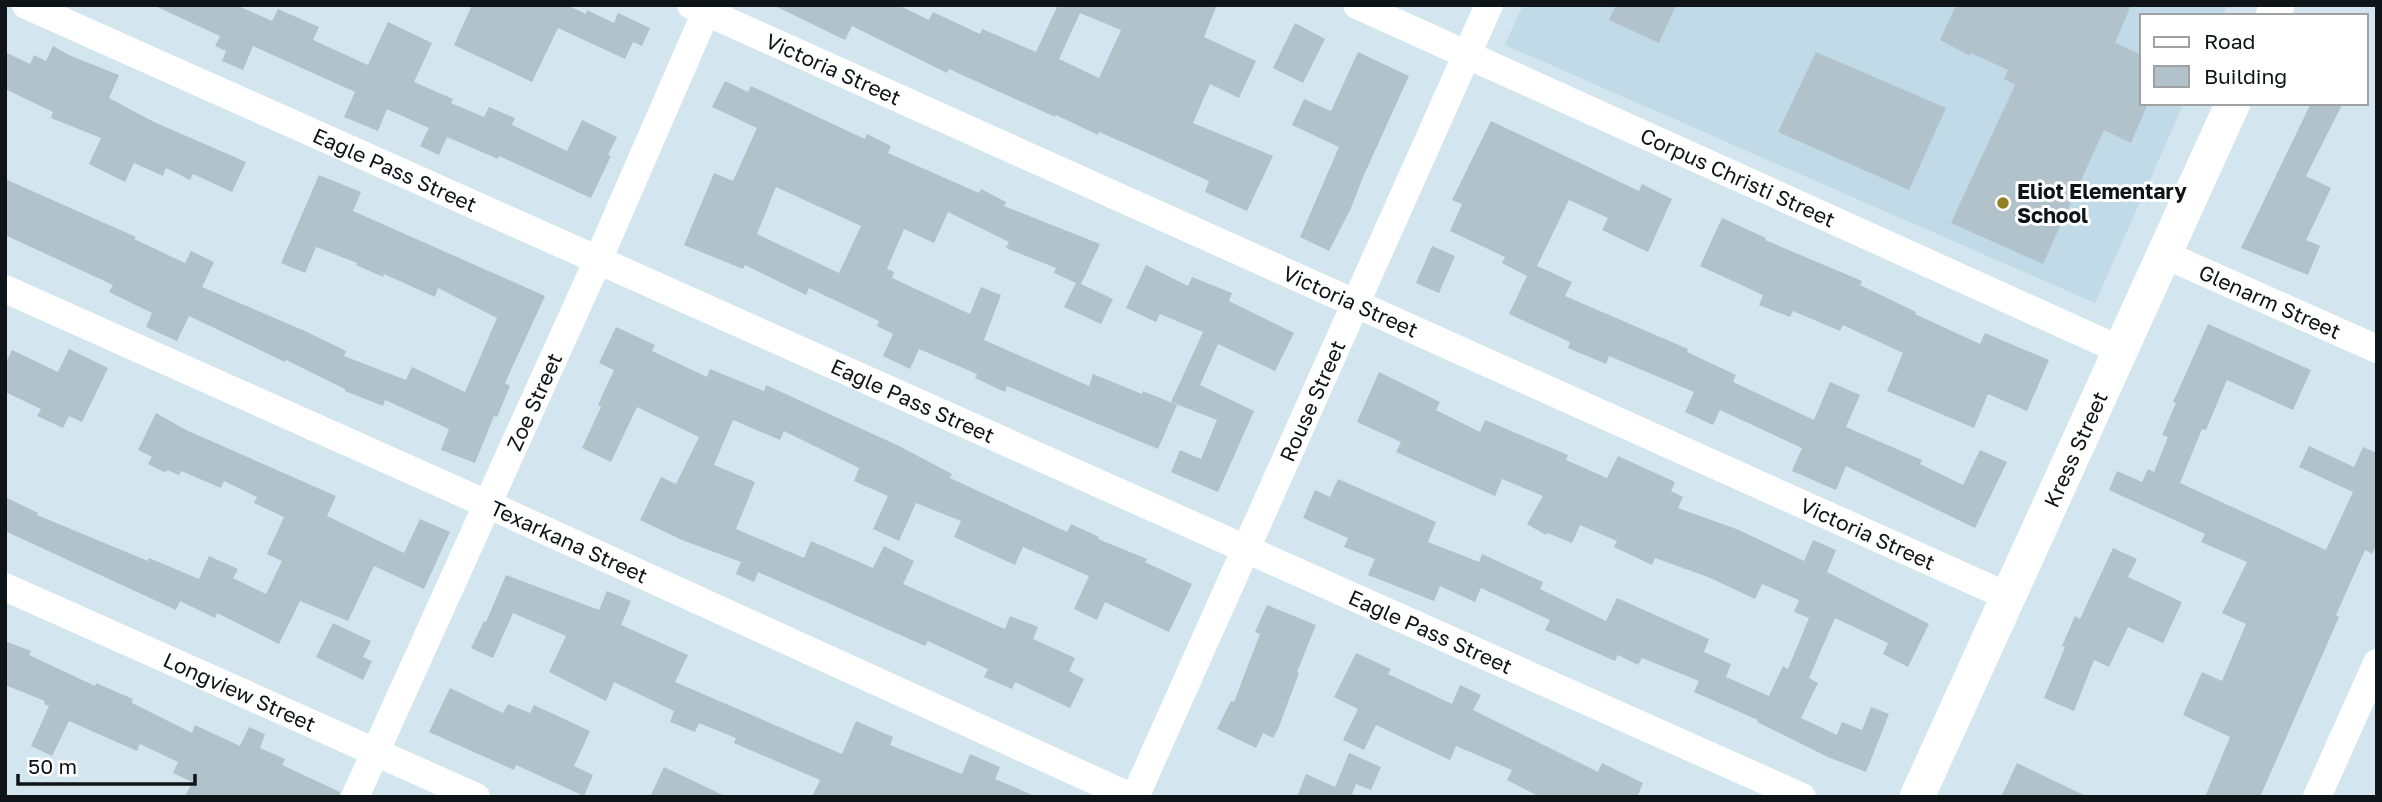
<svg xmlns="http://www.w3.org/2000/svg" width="2382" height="802" viewBox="0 0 2382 802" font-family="'Golos Text',sans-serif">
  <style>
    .built { fill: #c0dae7 }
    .building { fill: #b1c2cb; fill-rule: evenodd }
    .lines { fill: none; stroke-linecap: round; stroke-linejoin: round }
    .minor { stroke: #fff; stroke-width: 28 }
    .tertiary { stroke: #fff; stroke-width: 35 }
    .poi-dot { fill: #947f26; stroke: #fff; stroke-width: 2.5 }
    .labels { text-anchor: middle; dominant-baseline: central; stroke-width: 6; stroke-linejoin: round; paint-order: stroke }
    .street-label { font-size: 21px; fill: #0e1417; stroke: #fff }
    .poi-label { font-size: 21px; font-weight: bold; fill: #0e1417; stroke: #fff; text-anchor: start }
  </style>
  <rect width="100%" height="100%" fill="#d3e5ee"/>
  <path class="built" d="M1523,5h704l-4,11h-81v87h42l-89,200 -590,-258z"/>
  <path class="building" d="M153,5h83l36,16 6,-12 41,18 -6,13 55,25 20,-43 44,21 -18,39 39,17 -2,4 33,14 5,-10 26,11 -3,7 55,26 15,-31 35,17 -9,18 3,1 -20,42 -92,-42 -1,3 -51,-22 -8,18 -19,-9 9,-18 -42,-19 -9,22 -34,-14 11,-25 -102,-46 -10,24 -21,-9 4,-10 -11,-5 5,-10z
    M472,5h95l19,9 1,-4 27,13 4,-10 32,15 -8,18 -9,-4 -8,17 -67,-31 -26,54 -78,-37z
    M773,5h125l31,15 4,-8 47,22 2,-5 54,23 22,-47h159l-13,32 52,24 -17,37 -29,-14 -17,39 80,33 -26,55 -42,-19 4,-11 -62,-28 -48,-21 -1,3 -42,-20 -1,2 -106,-48 -2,4 -95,-47 -7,14zM1080,13l41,17 -22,48 -40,-19z
    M1616,5h60l-17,38 -50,-23z
    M1956,5h175l-16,38 27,12v48h6l-17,40 -27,-13 -61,134 -92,-41 64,-138 -11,-6 4,-9 -37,-17 -1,3 -30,-16z
    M1295,23l30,16 -22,44 -30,-15z
    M53,46l18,10 48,19 -10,23 45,24 92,40 -14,30 -39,-18 -3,6 -24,-12 -3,8 -29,-13 -9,19 -36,-18 12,-26 -50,-20 2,-6 -48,-23v-37l25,12 4,-9 12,6z
    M1358,52l51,24 -46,101 -12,31 -22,43 -29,-14 39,-90 -47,-22 12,-26 27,12z
    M1816,52l130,56 -37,82 -131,-58z
    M725,81l23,11 3,-6 114,53 2,-5 24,12 -3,7 91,40 2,-4 25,13 -2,4 96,38 -19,40 32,15 -12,25 -37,-17 12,-24 -22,-10 2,-5 -50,-20 3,-6 -61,-30 -14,31 -30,-14 -17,40 7,3 -2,6 78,36 11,-27 20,8 -17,45 105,46 4,-12 49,20 1,-3 34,14 -19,44 -151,-63 -2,6 -30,-14 2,-4 -58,-25 -9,20 -27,-13 10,-22 -16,-8 2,-5 -70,-33 -3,7 -61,-30 -2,4 -59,-24 30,-72 19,8 24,-53 -45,-21zM776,187l85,39 -22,47 -82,-39z
    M2311,103h32l-37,73 25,12 -25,52 14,6 -12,29 -67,-27z
    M1491,121l148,70 3,-7 30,15 -24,53 -46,-22 6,-12 -39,-18 -32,66 35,16 -7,14 123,53 -1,3 49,23 -3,7 81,38 16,-38 30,13 -14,32 76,33 -2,4 43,21 17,-35 27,12 -32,66 -129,-62 -10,24 -44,-19 10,-23 -82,-38 -7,15 -28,-13 9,-20 -85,-36 -3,8 -38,-16 2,-6 -61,-28 18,-38 -25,-13 3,-6 -55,-26 12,-27 -10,-4z
    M319,175l42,17 -8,19 192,85 -40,87 5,3 -13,31 -3,-1 -19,47 -34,-13 8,-21 -64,-29 -2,6 -38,-15v-2l-59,-29 -1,2 -96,-46 -12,25 -31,-14 6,-14 -43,-21 4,-7 -108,-50v-56l131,58 -2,2 51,24 6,-12 23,11 -12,25 103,44 41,20 -2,5 62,24 6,-13 53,25 32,-74 -59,-30 -3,9 -51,-23 -1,3 -27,-12 1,-2 -41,-16 -11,26 -24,-10z
    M1722,218l44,20 -1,2 97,41 -2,4 56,27 -1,2 65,30 5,-11 64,27 -22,51 -39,-17 -14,34 -87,-37 16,-38 -60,-28 -3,6 -47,-20 -3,6 -31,-12 4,-10 -63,-29z
    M1432,246l23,10 -16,37 -23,-10z
    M1146,265l42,21 4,-9 40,16 -3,8 65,32 -19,38 -57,-27 -18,41 54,26 -36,81 -47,-20 9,-22 21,9 16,-39 -46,-18 32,-70 -43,-18 -4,8 -30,-14z
    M2208,324l103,46 -18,40 -66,-30 -21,50 -4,-1 -22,54 146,67 27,-58 -54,-25 10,-21 45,21 9,-20 14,6v90l-5,11 -7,-4 -29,65 3,2 -79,180h-55l25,-60 -47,-22 19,-43 20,9 24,-57 -24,-11 25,-51 -46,-20 4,-8 -96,-44 8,-19 25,11 6,-13 6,3 14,-35 -6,-2 14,-32 -3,-1z
    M616,327l39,18 -3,6 55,26 3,-8 54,22 2,-6 133,61 53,28 -2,4 117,54 4,-8 28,13 -1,2 49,20 -2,3 47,22 -23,48 -64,-30 -8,18 -23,-11 15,-33 -66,-29 -8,18 -61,-28 7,-16 -45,-18 -17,38 -26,-12 15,-33 -34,-15 5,-13 -75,-37 -4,9 -47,-20 -19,45 41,17 -19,47 68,29 7,-17 62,27 11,-22 30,15 -11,23 102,45 5,-13 28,11 -5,12 42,19 -6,13 15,8 -14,29 -55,-26 -3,7 -28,-12 4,-8 -60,-28 -3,5 -167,-74 -4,10 -18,-8 5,-12 -59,-22 -42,-20 21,-43 15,7 23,-47 -62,-30 -26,55 -29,-14 19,-41 -3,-2 16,-35 -15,-7z
    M69,349l39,19 -26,54 -13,-6 -6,12 -26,-12 4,-7 -36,-17v-28l7,-14 46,22z
    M1379,372l61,30 -4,8 44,22 5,-12 83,35 -2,5 41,18 11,-22 57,26 -4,9 12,6 -5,11 61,22 65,31 9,-21 23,10 -9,22 102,52 -21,43 -25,-13 5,-11 -53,-25 -26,60 9,5 -17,35 36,17 5,-13 20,8 9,-23 18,7 -23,58 -38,-15 -71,-35 1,-2 -64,-28 5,-11 -57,-23 -4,7 -20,-10 -3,6 -70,-31 5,-10 -69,-32 -6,14 -35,-16 -6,15 -66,-26 7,-16 -31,-12 4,-9 -45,-20 12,-28 15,7 8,-18 98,43 -8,20 51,20 3,-8 61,28 -3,7 66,32 11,-23 92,41 -5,13 27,12 -5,13 43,19 14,-30 5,3 21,-51 -15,-6 5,-12 -37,-16 -7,15 -47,-22 -53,-19 -3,7 -38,-18 3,-6 -37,-16 -8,18 -24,-10 -2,2 -19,-11 16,-28 -41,-17 -7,17 -99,-44 5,-10 -44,-20z
    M156,413l30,17 150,66 -9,20 77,37 16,-34 30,13 -26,57 -50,-23 -26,55 -48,-20 -21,43 -62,-31 -2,5 -35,-17 -4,9 -171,-79v-34l33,16 -1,2 111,46 1,-3 50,21 10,-23 29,13 -5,9 33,16 16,-33 -15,-7 17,-37 -30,-14 3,-6 -33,-16 -3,7 -40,-17 -2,4 -12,-5 -1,3 -18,-9 4,-7 -14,-7z
    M2113,548l24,11 -9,18 54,25 -19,41 -35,-16 -19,40 -15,-7 -20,51 -30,-13 21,-51 -3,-1 13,-30 5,3z
    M506,575l93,35 8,-19 24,10 -10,24 67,30 -13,27 167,72 14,-33 37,16 -3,8 72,29 8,-20 30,13 -5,12 42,18h-225l8,-17 -86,-37 2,-5 -37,-15 -4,9 -25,-10 4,-11 -60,-29 -8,19 -57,-29 17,-36 -53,-23 -20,45 -22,-10 13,-27 2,1z
    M1267,605l49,20 -19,47 2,1 -21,56 -5,9 -10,-5 -7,15 -39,-19 14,-28 3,1 26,-68 -5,-2z
    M333,623l38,18 -8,16 9,4 -9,19 -47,-23z
    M5,641l26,10 -2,4 66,31 1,-3 37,16 -1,4 60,30 3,-8 45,21 9,-19 16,7 -5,14 25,11 -3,6 58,27 -1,5h-154l7,-15 -19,-9 5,-11 -38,-18 -3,7 -68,-30 -17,35 -21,-10 18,-40 -5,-2 1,-3 -40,-16z
    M1356,653l35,16 -3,5 64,30 8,-19 21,10 -8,15 125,62 4,-9 41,20 -6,14h-97l-33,-17 5,-10 -56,-24 -6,14 -74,-35 -12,25 -21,-10 15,-31 -24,-12z
    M450,688l53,25 5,-9 22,9 4,-8 56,26 -16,35 19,9 -9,21 -68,-31 -2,5 -85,-38z
    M1349,753l32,14 -10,23 -15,-6 -4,10 6,3h-61l9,-23 29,13z
    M2017,763l71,34h-87z
    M664,767l63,30h-77z"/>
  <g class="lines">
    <g class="minor">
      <path id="s1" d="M26,5l1776,792"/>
      <path id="s2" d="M691,5l1318,592"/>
      <path id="s3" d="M1357,5l761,344"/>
      <path id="s4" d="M2163,254l214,95"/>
      <path id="s5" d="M5,289l482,215 644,293"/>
      <path id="s6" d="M5,587l471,210"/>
      <path id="s7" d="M355,797l243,-537 111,-255"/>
      <path id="s8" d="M1135,797l354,-792"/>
      <path d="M2317,797l60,-134"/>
    </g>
    <g class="tertiary">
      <path d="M2273,16l4,-11"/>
      <path id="s9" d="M1917,797c107,-231 209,-463 316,-694"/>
    </g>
  </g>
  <circle class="poi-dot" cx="2003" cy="203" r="7"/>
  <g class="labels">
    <g class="street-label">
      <text stroke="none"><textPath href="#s2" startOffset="156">Victoria Street</textPath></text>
      <text stroke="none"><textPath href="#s1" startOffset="404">Eagle Pass Street</textPath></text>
      <text stroke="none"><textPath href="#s3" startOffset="418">Corpus Christi Street</textPath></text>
      <text stroke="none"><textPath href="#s2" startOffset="723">Victoria Street</textPath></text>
      <text stroke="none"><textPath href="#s4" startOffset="117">Glenarm Street</textPath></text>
      <text stroke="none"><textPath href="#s1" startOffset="971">Eagle Pass Street</textPath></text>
      <text stroke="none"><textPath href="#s8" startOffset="434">Rouse Street</textPath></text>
      <text stroke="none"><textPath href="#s7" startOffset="434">Zoe Street</textPath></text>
      <text stroke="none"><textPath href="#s9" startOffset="382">Kress Street</textPath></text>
      <text stroke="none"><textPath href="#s2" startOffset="1290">Victoria Street</textPath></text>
      <text stroke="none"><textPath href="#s5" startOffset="618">Texarkana Street</textPath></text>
      <text stroke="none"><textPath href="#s1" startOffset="1538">Eagle Pass Street</textPath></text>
      <text stroke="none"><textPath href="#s6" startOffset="257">Longview Street</textPath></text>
    </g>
    <g class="poi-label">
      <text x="2017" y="191">Eliot Elementary<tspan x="2017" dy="24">School</tspan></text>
    </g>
  </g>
  <rect width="2382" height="802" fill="none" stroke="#0e1417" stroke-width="14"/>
  <rect x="2140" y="14" width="228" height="91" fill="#ffffff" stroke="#9fa1a2" stroke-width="2"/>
  <rect x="2154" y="37" width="35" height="10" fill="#ffffff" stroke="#9fa1a2" stroke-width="2"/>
  <text x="2204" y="49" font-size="21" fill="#0e1417">Road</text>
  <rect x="2154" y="66" width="35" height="21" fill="#b1c2cb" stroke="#9fa1a2" stroke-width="2"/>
  <text x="2204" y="84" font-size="21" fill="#0e1417">Building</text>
  <path d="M18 774v10h177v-10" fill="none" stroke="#0e1417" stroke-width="3.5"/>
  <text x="28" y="774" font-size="21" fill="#0e1417" stroke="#ffffff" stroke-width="5" paint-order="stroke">50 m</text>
</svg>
